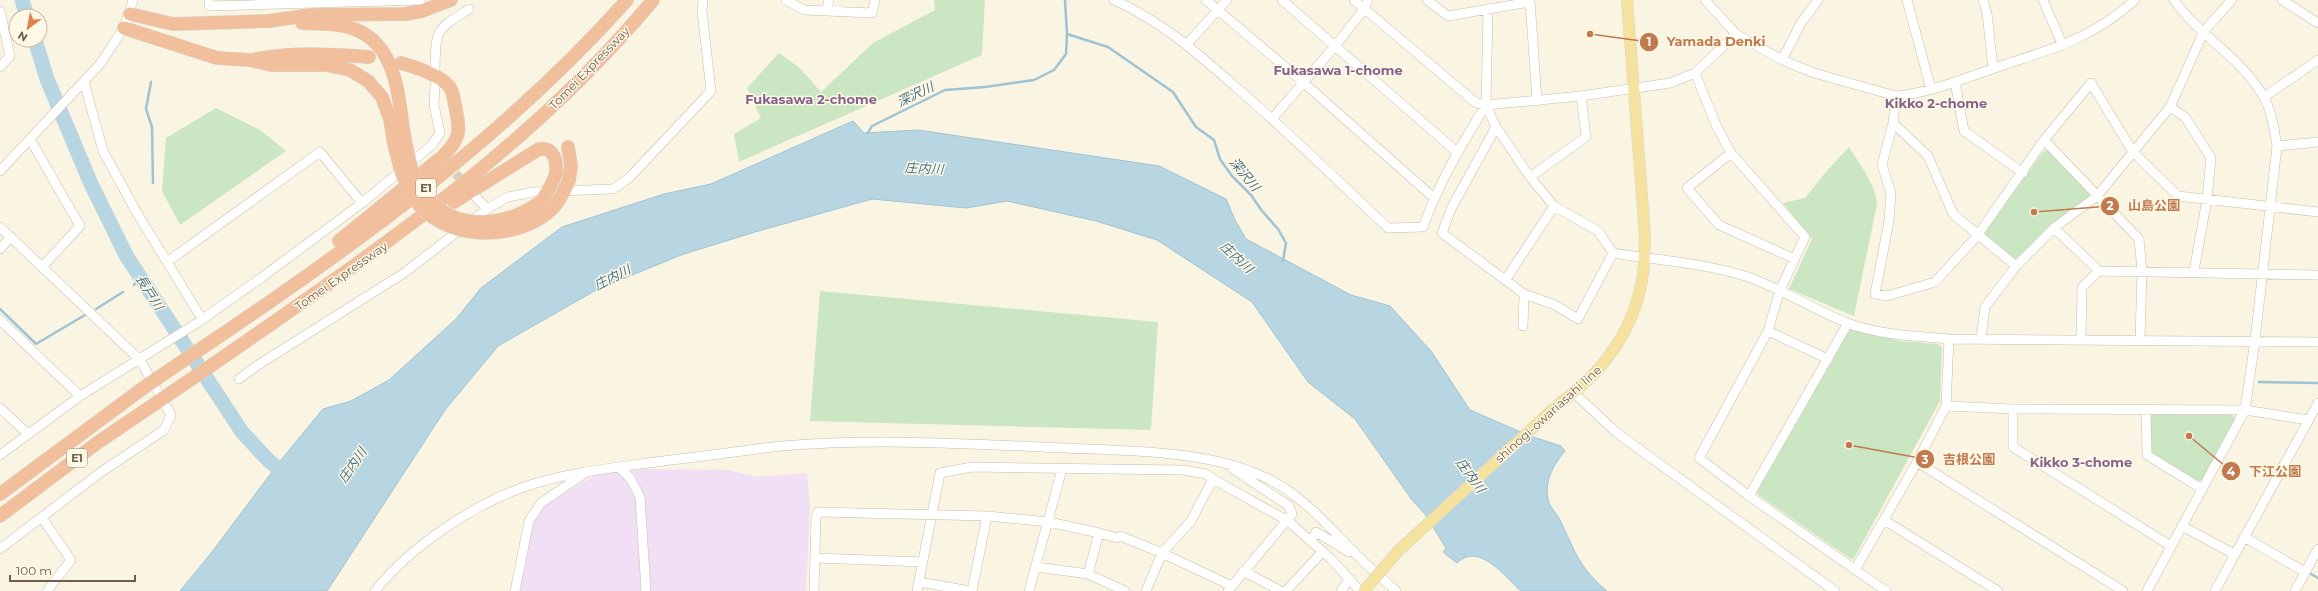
<svg xmlns="http://www.w3.org/2000/svg" width="2318" height="591" viewBox="0 0 2318 591" font-family="Montserrat,'Noto Sans JP',sans-serif">
  <style>
    .education { fill: #f1dff6 }
    .green { fill: #cbe6c2 }
    .water { fill: #b8d6e2; stroke: #9fc3d3 }
    .lines { fill: none; stroke-linecap: round; stroke-linejoin: round }
    .stream { stroke: #9fc3d3; stroke-width: 2.5 }
    .river { stroke: #b8d6e2; stroke-width: 15 }
    .minor-tunnel { stroke: #d8cebc; stroke-width: 9; stroke-dasharray: 9 4.5; stroke-linecap: butt }
    .minor-casing { stroke: #cabda9; stroke-width: 10 }
    .major-casing { stroke: #dad5d0; stroke-width: 12 }
    .highway-casing { stroke: #dad5d0; stroke-width: 14 }
    .minor { stroke: #fff; stroke-width: 9 }
    .major { stroke: #f5e29e; stroke-width: 11 }
    .highway { stroke: #f1bf9c; stroke-width: 13 }
    .major-bridge-casing { stroke: #dad5d0; stroke-width: 12; stroke-linecap: butt }
    .highway-bridge-casing { stroke: #dad5d0; stroke-width: 14; stroke-linecap: butt }
    .major-bridge { stroke: #f5e29e; stroke-width: 11 }
    .highway-bridge { stroke: #f1bf9c; stroke-width: 13 }
    .labels { text-anchor: middle; dominant-baseline: central; stroke-width: 3; stroke-linejoin: round; paint-order: stroke }
    .shield { fill: #fef8e7; stroke: #9b8c79; stroke-width: 1 }
    .shield-label { font-size: 11px; font-weight: bold; fill: #705d4a }
    .street-label { font-size: 12px; fill: #705d4a; stroke: #fef8e7 }
    .neighbourhood-label { font-size: 13px; font-weight: bold; fill: #85628c; stroke: #fef8e7 }
    .water-label { font-size: 13px; font-style: italic; fill: #497489; stroke: #fef8e7 }
    .leader { fill: none; stroke: #c17a4e; stroke-width: 1.5 }
    .callout-dot { fill: #c17a4e; stroke: #fef8e7; stroke-width: 1.5 }
    .mark-label { font-size: 12px; text-anchor: middle; font-weight: bold; fill: #fff }
    .callout-label { font-size: 13px; text-anchor: middle; font-weight: bold; fill: #c17a4e; stroke: #fef8e7; stroke-width: 3; stroke-linejoin: round; paint-order: stroke }
  </style>
  <rect width="100%" height="100%" fill="#faf4e2"/>
  <path class="education" d="M632,469l96,1 29,7 50,-4 3,37 -4,81h-286l13,-69 10,-16 54,-32z"/>
  <path class="green" d="M934,0h51l-3,55 -243,107 -5,-28 27,-16 -14,-30 32,-35 21,15 21,24 52,-49 62,-33z
    M216,108l44,22 26,21 -106,74 -18,-34 4,-53z
    M1849,147c11,18 26,36 28,57l-23,112 -65,-27 23,-50 -29,-36 22,-5 20,-25z
    M2047,150l43,43 1,3 -73,65h-5l-29,-25 -1,-4 60,-80z
    M820,291l338,31 -7,108 -341,-9z
    M1850,329l51,12 37,3 4,4 -2,53 -86,157 -3,1 -93,-64 -2,-6 90,-159z
    M2155,413h76l5,6 -33,60 -7,3 -44,-28 -2,-39z"/>
  <path class="water" d="M853,121l11,12 54,-3 241,36 67,33 9,21 11,19 105,56 39,11 41,45 39,59 60,26 31,10 4,5c-11,13 -21,30 -17,48 1,8 9,14 12,21 15,31 19,48 47,71h-86c-16,-14 -42,-50 -64,-28l-14,-11 3,-4 -21,-34 -13,-14 -57,-81 -47,-37 -56,-80 -95,-62 -61,-19 -89,-20 -41,7 -94,-9 -117,33 -74,23 -83,34 -100,57 -53,64 -118,181h-147l32,-39 69,-92 42,-51 28,-8 38,-21 67,-61 25,-31 81,-61 102,-33 47,-10z"/>
  <g class="lines">
    <path class="stream" d="M1065,0l2,34 41,13 65,45 23,35 18,13 6,19 12,17 19,19 11,16 16,18 8,14 -3,18
      M151,82l-5,27 6,18 1,56
      M868,133l4,-7 73,-36 40,-3 49,-7 20,-10 12,-16 1,-20
      M134,285l6,-8
      M0,309l36,35 49,-29
      M96,309l27,-17
      M2259,382l59,1
      M2311,574l7,4"/>
    <path class="river" d="M22,0l5,16
      M35,40l12,39 44,105 36,73 115,175 26,28 24,20"/>
    <path class="minor-tunnel" d="M447,163l20,24"/>
    <defs>
      <path id="minor" d="M209,0v6l212,-6
        M786,0l18,10 68,3 3,-13
        M1114,0c50,23 82,52 123,88 52,45 101,93 151,140l35,-1c16,-44 38,-82 63,-122
        M1206,0l97,82 131,116
        M1282,0l175,152
        M1354,0l122,103 10,2 95,-9 89,-13 25,-10 41,-39
        M1427,0l21,16 82,-14
        M1530,0l7,101
        M1705,0l31,34 46,26 32,13 82,23c33,-3 64,-16 96,-27 57,-20 96,-27 143,-69
        M1907,0l24,89
        M1983,0l4,13 6,56
        M2043,0l20,46
        M2282,0l36,23
        M1488,9l-2,96 10,22 34,50 24,29 44,25 15,22c43,7 90,10 132,23 36,12 67,33 102,47 32,12 69,13 102,16l369,3
        M827,10l2,-10
        M0,11l10,45 -10,11
        M1187,44l40,-44
        M1782,60l19,-37 17,-23
        M435,70c1,-42 0,-39 34,-61
        M1695,73l21,52 15,28 74,84 -25,53 -12,41 -69,127 50,38 137,95
        M84,82l19,69 34,62 30,49
        M1955,82l9,49 59,42
        M1896,96l-3,27 -11,42 9,28 -2,28 -14,73 12,2 48,-14 42,-46 67,-96 47,-57 42,69 45,44 140,16
        M2264,97l54,-37
        M2170,107l15,10 26,41 -4,41 -13,72
        M1272,119l63,-73 30,-38 3,-8
        M1893,123l35,33 25,58 63,52
        M1496,127l-45,82 -9,24 82,61 31,11 23,14 35,-66
        M30,139l50,87 -38,41
        M2044,140l95,99 3,32 -2,69
        M2277,146l41,-4
        M1731,153l-44,35 32,37 76,34
        M0,171l100,-107 24,-36 9,-28
        M1530,177l56,-40 -5,-41
        M476,197l11,12
        M0,227l140,133 31,55 -7,15 -63,42 -101,77
        M2054,228l45,43 219,4
        M0,249l11,-12
        M1506,279l48,-73
        M202,319l-35,-57 153,-110 42,51
        M0,320l80,76
        M1523,326l1,-32
        M1768,331l60,28
        M1981,339l4,-32 31,-41 38,-38 43,-32 73,-89 34,-76 28,-31
        M2081,339l1,-52 17,-16
        M239,379l19,-14 146,-92 83,-64 21,-12 25,-5 80,-3 16,-11 82,-87 -9,-80 1,-11
        M1574,393l43,40 218,158
        M1946,406l67,3 232,1 63,10
        M0,408l28,26
        M2013,409v38l158,99
        M2146,411l1,44 55,34
        M0,455l80,-59 117,-73 64,-45 101,-75 70,-58 8,-12 -6,-28 1,-20
        M1917,462l206,129
        M619,467l11,11 10,19 6,94
        M1749,496l99,-173
        M42,518l29,42 -24,31
        M1884,520l114,71
        M2182,526l52,28
        M2244,537l61,35
        M1312,540l4,-8 33,20
        M815,558l108,4
        M1037,567l51,7
        M1856,568l61,-106 29,-56 3,-67
        M1243,571l38,20
        M919,582l51,9
        M375,591c35,-44 96,-85 149,-104 47,-16 98,-20 147,-27 37,-4 74,-10 111,-14 94,-8 189,-2 283,2 62,3 140,2 197,28 41,18 66,51 97,81 12,12 25,23 37,34
        M515,591l14,-70 12,-18 44,-30
        M814,591l2,-74 2,-5 169,4 62,6 50,11
        M917,591l23,-118 32,-6 211,3 23,4 7,5
        M972,591l15,-75
        M1029,591l33,-122
        M1125,591l-37,-17 11,-41 18,5 3,-2 42,17 70,33
        M1146,591l16,-38 29,-32 22,-42 75,42 43,38 29,32
        M1228,591l64,-77 -3,-8 -56,-37
        M1286,591l37,-40
        M1341,591l9,-12
        M2147,591l98,-181 10,-70 22,-194c-3,-17 -5,-35 -14,-50 -22,-39 -64,-60 -89,-96
        M2215,591l103,-188
        M2295,591l23,-42"/>
      <path id="major" d="M1561,402c44,-31 75,-75 82,-129 2,-12 1,-25 2,-37l-18,-236"/>
      <path id="highway" d="M130,14l43,10 95,-3 43,-6 94,-1 17,-3 29,-11
        M302,23c15,1 32,0 46,4 49,13 50,68 56,108
        M124,28l93,30 33,2 21,5h55l24,5 18,11 14,16 8,22 3,19
        M256,59c36,-7 76,-5 113,-2
        M568,147l3,19 -2,14
        M454,202l85,-53c16,-2 18,13 17,25
        M339,241l103,-84c20,-19 18,-27 13,-52 -2,-9 -2,-16 -9,-22 -12,-10 -31,-16 -45,-20
        M202,348c152,-102 302,-210 425,-348
        M212,365c157,-109 318,-216 441,-365
        M0,494l146,-108
        M0,516l97,-73 59,-40"/>
    </defs>
    <use href="#minor" class="minor-casing"/>
    <use href="#major" class="major-casing"/>
    <use href="#highway" class="highway-casing"/>
    <use href="#minor" class="minor"/>
    <use href="#major" class="major"/>
    <use href="#highway" class="highway"/>
    <defs>
      <path id="major-bridge" d="M1364,591l34,-40 163,-149"/>
      <path id="highway-bridge" d="M404,135c4,20 8,47 23,63 24,27 58,29 90,17 9,-4 20,-9 26,-16 6,-8 9,-16 13,-25
        M393,138c5,24 11,49 27,68 32,36 101,35 134,1 7,-8 11,-18 15,-27
        M146,386l56,-38
        M156,403l56,-38"/>
    </defs>
    <use href="#major-bridge" class="major-bridge-casing"/>
    <use href="#highway-bridge" class="highway-bridge-casing"/>
    <use href="#major-bridge" class="major-bridge"/>
    <use href="#highway-bridge" class="highway-bridge"/>
  </g>
  <g class="labels">
    <g class="shield">
      <rect x="416" y="179" width="20" height="18" rx="3"/>
      <rect x="67" y="449" width="20" height="18" rx="3"/>
    </g>
    <g class="shield-label">
      <text x="426" y="188">E1</text>
      <text x="77" y="458">E1</text>
    </g>
    <g class="street-label">
      <text transform="translate(589 68) rotate(-46)">Tomei Expressway</text>
      <text transform="translate(341 276) rotate(-35)">Tomei Expressway</text>
      <text transform="translate(1548 414) rotate(-42)">shinogi-owariasahi line</text>
    </g>
    <g class="neighbourhood-label">
      <text x="1338" y="70">Fukasawa 1-chome</text>
      <text x="811" y="99">Fukasawa 2-chome</text>
      <text x="1936" y="103">Kikko 2-chome</text>
      <text x="2081" y="462">Kikko 3-chome</text>
    </g>
    <g class="water-label">
      <text transform="translate(915 94) rotate(-26)">深沢川</text>
      <text transform="translate(924 168) rotate(3)">庄内川</text>
      <text transform="translate(1245 174) rotate(50)">深沢川</text>
      <text transform="translate(1237 257) rotate(43)">庄内川</text>
      <text transform="translate(612 277) rotate(-27)">庄内川</text>
      <text transform="translate(150 292) rotate(57)">長戸川</text>
      <text transform="translate(352 465) rotate(-55)">庄内川</text>
      <text transform="translate(1471 475) rotate(54)">庄内川</text>
    </g>
  </g>
  <path class="leader" d="M1590 34L1649 42M2034 212L2110 206M1849 445L1925 459M2189 436L2231 471"/>
  <g class="callout-dot">
    <circle cx="1590" cy="34" r="4"/>
    <circle cx="2034" cy="212" r="4"/>
    <circle cx="1849" cy="445" r="4"/>
    <circle cx="2189" cy="436" r="4"/>
    <circle cx="1649" cy="42" r="10"/>
    <circle cx="2110" cy="206" r="10"/>
    <circle cx="1925" cy="459" r="10"/>
    <circle cx="2231" cy="471" r="10"/>
  </g>
  <g class="mark-label">
    <text x="1649" y="46">1</text>
    <text x="2110" y="210">2</text>
    <text x="1925" y="464">3</text>
    <text x="2231" y="476">4</text>
  </g>
  <g class="callout-label">
    <text x="1716" y="46">Yamada Denki</text>
    <text x="2154" y="210">山島公園</text>
    <text x="1969" y="464">吉根公園</text>
    <text x="2275" y="476">下江公園</text>
  </g>
  <g transform="translate(28 28) rotate(212)"><circle r="19" fill="#fef8e7" stroke="#c5baa8"/>
  <path d="M0-3L7 15L0 10L-7 15Z" fill="#dc844f"/>
  <text y="-6" font-size="11" font-weight="bold" text-anchor="middle" fill="#705d4a">N</text>
  </g>
  <path d="M10 575v6h125v-6" fill="none" stroke="#705d4a" stroke-width="2"/>
  <text x="16" y="575" font-size="12" fill="#705d4a" stroke="#fef8e7" stroke-width="3" paint-order="stroke">100 m</text>
</svg>
